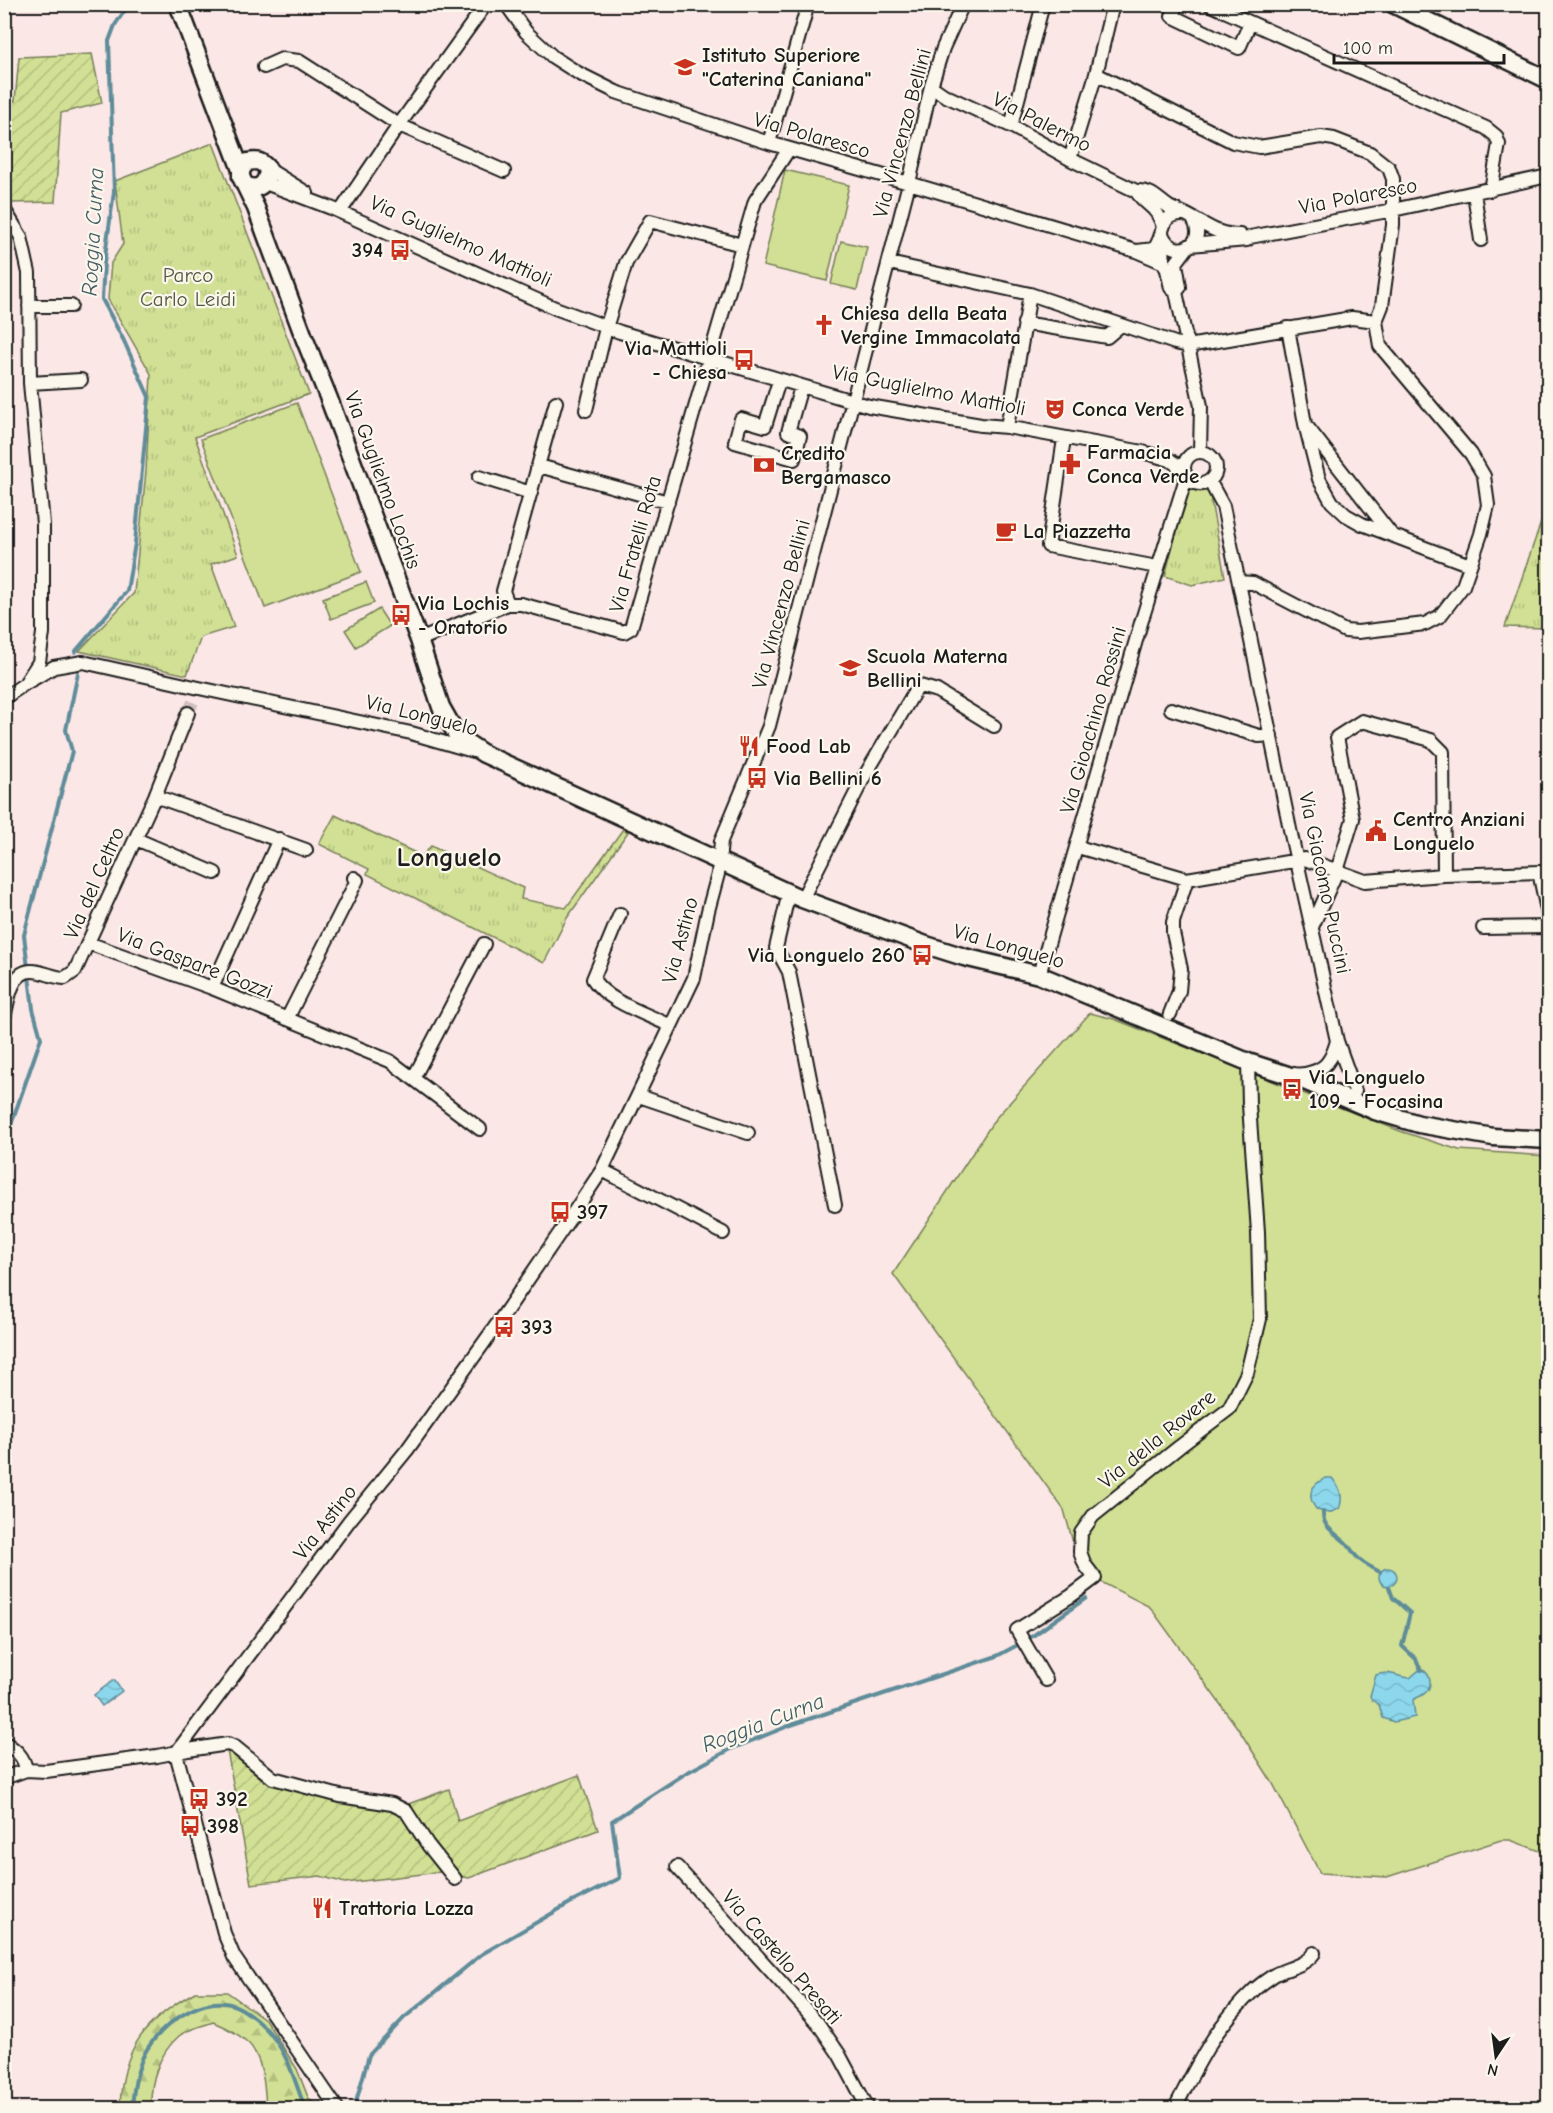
<svg xmlns="http://www.w3.org/2000/svg" width="1553" height="2113" viewBox="0 0 1553 2113" font-family="'Comic Neue',sans-serif">
  <style>
    .grass { fill: #d1e094; stroke: #767e58; stroke-width: 1.5 }
    .forest { fill: url(#forest-firs); stroke: #767e58; stroke-width: 1.5 }
    .park { fill: url(#park-tufts); stroke: #767e58; stroke-width: 1.5 }
    .garden { fill: url(#garden-furrows); stroke: #767e58; stroke-width: 1.5 }
    .water { fill: url(#water-waves); stroke: #5f8c99; stroke-width: 1.5 }
    .lines { fill: none; stroke-linecap: round; stroke-linejoin: round }
    .stream { stroke: #5f8c99; stroke-width: 4 }
    .street-tunnel { stroke: #cebebe; stroke-width: 12; stroke-dasharray: 12 6; stroke-linecap: butt }
    .street-casing { stroke: #1c1c1c; stroke-width: 16 }
    .secondary-casing { stroke: #1c1c1c; stroke-width: 21 }
    .street { stroke: #fbf7ec; stroke-width: 12 }
    .secondary { stroke: #fbf7ec; stroke-width: 16 }
    .labels { text-anchor: middle; dominant-baseline: central; stroke-width: 4.5; stroke-linejoin: round; paint-order: stroke }
    .poi-label { font-size: 21px; font-weight: bold; fill: #1c1c1c; stroke: #fbf7ec; text-anchor: start }
    .street-label { font-size: 21px; fill: #1c1c1c; stroke: #fbf7ec }
    .park-label { font-size: 21px; fill: #525740; stroke: #fbf7ec }
    .water-label { font-size: 22px; font-style: italic; fill: #435d65; stroke: #fbf7ec }
    .district-label { font-size: 27px; font-weight: bold; fill: #1c1c1c; stroke: #fbf7ec }
  </style>
  <defs>
    <pattern id="forest-firs" width="22" height="20" patternUnits="userSpaceOnUse" patternTransform="scale(1.5)"><rect width="22" height="20" fill="#d1e094"/><path d="M5 1l3.5 6h-7zM16 11l3.5 6h-7z" fill="#b3c07f"/></pattern>
    <pattern id="park-tufts" width="24" height="20" patternUnits="userSpaceOnUse" patternTransform="scale(1.5)"><rect width="24" height="20" fill="#d1e094"/><path d="M3 7l-1-3M5 7V3M7 7l1-3M15 17l-1-3M17 17v-4M19 17l1-3" fill="none" stroke="#b3c07f"/></pattern>
    <pattern id="garden-furrows" width="10" height="10" patternUnits="userSpaceOnUse" patternTransform="scale(1.5)"><rect width="10" height="10" fill="#d1e094"/><path d="M-1 1l2-2M0 10L10 0M9 11l2-2" fill="none" stroke="#b3c07f"/></pattern>
    <pattern id="water-waves" width="16" height="10" patternUnits="userSpaceOnUse" patternTransform="scale(1.5)"><rect width="16" height="10" fill="#8cd7ec"/><path d="M0 5q4-4 8 0t8 0" fill="none" stroke="#78b8ca"/></pattern>
  </defs>
  <rect width="100%" height="100%" fill="#fbe7e6"/>
  <filter id="ink" filterUnits="userSpaceOnUse"><feTurbulence type="fractalNoise" baseFrequency=".0167" numOctaves="2"/><feDisplacementMap in="SourceGraphic" scale="12" xChannelSelector="R" yChannelSelector="G"/><feConvolveMatrix kernelMatrix="1 2 1 2 8 2 1 2 1" color-interpolation-filters="sRGB"/></filter>
  <g filter="url(#ink)">
    <path class="grass" d="M785,170l64,15 -22,96 -64,-15z
      M841,241l26,6 -10,43 -26,-6z
      M297,403l64,169 -96,36 -64,-169z
      M366,582l8,21 -43,16 -8,-21z
      M379,609l11,17 -34,21 -11,-17z
      M1090,1013l24,6 286,112 59,19 89,6v698l-38,-14h-9l-114,37 -67,-4 -48,-91 -33,-52 -89,-123 -59,-30 -14,-20 -13,-47 -171,-236 102,-155z"/>
    <path class="forest" d="M195,1992h32l38,27 32,50 11,28 9,11h-51c-1,-20 -3,-53 -20,-67 -9,-8 -21,-14 -33,-19 -10,4 -26,7 -34,14 -21,18 -29,47 -28,72h-31c2,-60 24,-87 75,-116z"/>
    <path class="park" d="M213,143l96,251 -114,43 43,118 -27,9 23,63 -33,10 -14,38 -108,-24 55,-58 12,-122 5,-97 -43,-75 3,-36 12,-19 -8,-63z
      M1188,488l12,4 9,-2 16,87 -33,8 -27,-9z
      M1548,502v126l-43,-1z
      M335,815l87,41 9,-10 92,42 -2,11 45,9 57,-79 5,3 -61,86 -23,45 -177,-89 2,-5 -50,-25z"/>
    <path class="garden" d="M92,54l10,49 -41,10 -6,89 -45,1 -5,-5v-95l10,-2 4,-44z
      M227,1750l39,32 67,18 59,10 57,-21 9,32 121,-46 19,55 -129,48 -29,-6 -95,11 -25,-7 -69,8z"/>
    <path class="water" d="M1326,1478h6c8,10 12,19 7,31l-10,4 -12,-3c-11,-14 -7,-25 9,-32z
      M1379 1577a9 9 0 1 1 18 0a9 9 0 1 1-18 0Z
      M1423,1670c7,4 10,15 3,22 -3,4 -9,5 -13,8l2,17 -21,5 -11,-4 -4,-13 -7,-5 -2,-4 6,-21c13,-5 21,2 34,3l8,-7z
      M114,1680l8,11 -20,15 -8,-11z"/>
    <g class="lines">
      <path class="stream" d="M75,652l52,-61 8,-48 14,-146 -25,-56 -22,-42 2,-36 10,-71 -5,-151 6,-16 14,-21
        M4,1145l37,-107 -8,-29 -9,-74 48,-184 -6,-21 12,-57
        M1323,1512c-1,15 12,21 21,29 5,4 8,10 12,15 7,8 15,11 24,16
        M1389,1587l4,11 17,15 -8,33 14,13 5,11
        M132,2108c1,-15 4,-34 10,-49 12,-29 55,-63 88,-55 15,4 34,21 43,33 16,20 23,48 32,71
        M356,2108v-6l13,-47 35,-37 78,-64 88,-51 50,-25 -8,-57 74,-48 45,-24 60,-24 206,-69 30,-16 59,-42"/>
      <path class="street-tunnel" d="M188,713l7,-15"/>
      <defs>
        <path id="street" d="M506,4l20,28 27,25 25,16 38,19 153,51 140,40 227,68 28,12
          M1177,4l-5,12 67,32 11,-25
          M1209,4l277,124 10,8 3,8 -8,46
          M264,67l18,-8 17,2 100,64 105,46
          M1096,74l137,68 26,5 62,-10 13,2 36,14 19,15 4,11v46l-11,81 -6,15 4,25 91,108 13,22 4,29 -7,29 -18,52 -23,30 -15,8 -67,8 -13,-1 -92,-48 -14,-1
          M931,86l13,9 67,31 59,33 66,32c16,-1 21,8 33,16 6,3 12,5 18,8 20,10 29,20 53,20
          M1011,126l32,-122
          M769,143l39,-139
          M1070,159l26,-85 17,-70
          M268,169l39,24
          M265,183l66,25 224,100 65,24 249,74 112,19 26,2 136,25 27,8 13,9
          M1136,191c11,17 20,13 27,36
          M1474,193l7,47
          M4,209l17,28 8,36 1,110 13,141v109l-4,29 -13,20
          M340,212l59,-87 87,-121
          M1162,230l2,33 3,7 4,18 5,4 25,114 -1,46
          M1163,236c11,25 46,9 30,-17
          M1190,245l57,-5 3,-3 143,-27 155,-34
          M1137,251l17,-2c12,-15 4,-36 30,-35
          M889,263l141,31 145,49 13,3 164,-28 24,3
          M1176,292l4,-5 -4,-24 12,-16
          M29,306h42
          M1024,323l83,14 14,-12
          M1288,328l17,96 14,55 13,23 14,13 16,9 108,41
          M779,381l-14,45 -24,-7 -6,23 59,17 6,-23 -12,-4 13,-45
          M30,383l51,-3
          M586,410l20,-82 20,-65 24,-42 92,24
          M1007,427l23,-133
          M1308,428l83,106
          M1064,439l-16,107 109,21
          M1184 468a16 16 0 1 1 32 0a16 16 0 1 1-32 0Z
          M539,466l129,36
          M479,477l52,16
          M1210,482l13,24 69,333 45,202 18,50
          M508,604l-5,-13 53,-189
          M419,640l89,-36h13l103,28 7,-4 124,-427 34,-52
          M4,698l22,-15 28,-16 29,-5 116,26 212,45 62,18
          M1171,709l88,27 12,-1
          M155,796l151,54
          M136,839l79,34
          M1078,847l109,32 118,-20 60,22 79,-6 95,-3 9,43
          M789,892l-13,56 13,24 46,233
          M802,899l62,-122 51,-86 5,-5 17,5 57,35
          M620,914l-27,65c14,23 54,35 78,47
          M1312,927l25,-56 16,-52 -16,-82 25,-16 69,19 12,12 1,123
          M1483,928l65,-1
          M88,943l124,45 178,73 90,68
          M1039,975l102,-352 45,-145
          M212,988l67,-149
          M1170,1014l9,-23 2,-22 -8,-36v-11l14,-43
          M4,1018c4,-15 6,-47 28,-47 11,0 22,7 33,7l10,-7 80,-175 33,-83
          M287,1019l70,-139 -3,-2
          M1293,1074c11,2 30,-3 36,-14 4,-5 6,-13 8,-19
          M414,1077l70,-133
          M639,1096l109,37
          M602,1170l121,63
          M1046,1680l-29,-50 54,-34 24,-18 -10,-13 -5,-13 1,-19 12,-17 86,-69 50,-38 18,-36 13,-54 -2,-87 -9,-127 -1,-43
          M4,1742c12,8 20,14 22,28
          M176,1753l173,-232 58,-71 91,-127 72,-105 32,-48 92,-192 14,-67 10,-37 3,-33 48,-115 140,-543 22,-97 12,-38 20,-44
          M176,1753l48,180 10,24 103,151
          M4,1778l22,-8 20,1 111,-15 31,-6 40,-6 7,3 38,31 67,18 52,8 14,7 22,34 27,34
          M677,1867l140,155 22,32 29,54
          M1175,2108c23,-45 41,-83 80,-119 6,-5 13,-10 19,-14 13,-7 31,-9 40,-22"/>
        <path id="secondary" d="M178,4l63,166v7l15,31 49,132 24,59 90,241 22,67 17,30 26,17 318,145 124,46 38,12 75,18 209,87 49,16 78,33 44,13 74,13 55,3
          M1393,4l155,76
          M241,170l6,-8c11,-2 14,-1 21,7 -1,14 -8,23 -23,16"/>
      </defs>
      <use href="#street" class="street-casing"/>
      <use href="#secondary" class="secondary-casing"/>
      <use href="#street" class="street"/>
      <use href="#secondary" class="secondary"/>
    </g>
  </g>
  <defs>
    <symbol id="school-bare" viewBox="-9 -9 18 18"><path d="M0-5L7-2L0 1L-7-2ZM-4 1L0 2.5L4 1V4Q0 6-4 4Z" fill="#c8321e" stroke="#fbf7ec" stroke-width="2.5" paint-order="stroke"/></symbol>
    <symbol id="bus-bare" viewBox="-9 -9 18 18"><path d="M-5-6H5V4H4V6H2V4H-2V6H-4V4H-5ZM-3.5-4V0h7V-4ZM-3.5 1.2v1.5H-2V1.2ZM2 1.2v1.5H3.5V1.2Z" fill="#c8321e" stroke="#fbf7ec" stroke-width="2.5" paint-order="stroke"/></symbol>
    <symbol id="church-bare" viewBox="-9 -9 18 18"><path d="M-1.2-6h2.4v3.5h3.3v2.4h-3.3V6h-2.4V-.1h-3.3v-2.4h3.3Z" fill="#c8321e" stroke="#fbf7ec" stroke-width="2.5" paint-order="stroke"/></symbol>
    <symbol id="theatre-bare" viewBox="-9 -9 18 18"><path d="M-5-5.5Q0-4 5-5.5V0Q5 5 0 6Q-5 5-5 0ZM-3.3-2.5H-1v1.5H-3.3ZM1-2.5H3.3v1.5H1ZM-2.8 1Q0 5.5 2.8 1Z" fill="#c8321e" stroke="#fbf7ec" stroke-width="2.5" paint-order="stroke"/></symbol>
    <symbol id="pharmacy-bare" viewBox="-9 -9 18 18"><path d="M-2-6h4v4h4v4h-4v4h-4v-4h-4v-4h4Z" fill="#c8321e" stroke="#fbf7ec" stroke-width="2.5" paint-order="stroke"/></symbol>
    <symbol id="bank-bare" viewBox="-9 -9 18 18"><path d="M-6-4H6V4H-6ZM0-2.3a2.3 2.3 0 1 0 0 4.6a2.3 2.3 0 1 0 0-4.6Z" fill="#c8321e" stroke="#fbf7ec" stroke-width="2.5" paint-order="stroke"/></symbol>
    <symbol id="cafe-bare" viewBox="-9 -9 18 18"><path d="M-5.5-4.5H6V0H3Q3 3.5 0 3.5H-2.5Q-5.5 3.5-5.5 0ZM3-3.2v2h1.7v-2ZM-6 4.5H4V6H-6Z" fill="#c8321e" stroke="#fbf7ec" stroke-width="2.5" paint-order="stroke"/></symbol>
    <symbol id="restaurant-bare" viewBox="-9 -9 18 18"><path d="M-5-6h1v4h1v-4h1v4h1v-4h1v5L-1.5 .5V6h-2V.5L-5-1ZM5-6V6H3V1.5H1.5Q1.5-4 5-6Z" fill="#c8321e" stroke="#fbf7ec" stroke-width="2.5" paint-order="stroke"/></symbol>
    <symbol id="civic-bare" viewBox="-9 -9 18 18"><path d="M-.6-6.5H3V-4.5H.6V-3L4-1V1h2V6H-6V1h2V-1L-.6-3ZM-1.2 2.5V6h2.4V2.5Z" fill="#c8321e" stroke="#fbf7ec" stroke-width="2.5" paint-order="stroke"/></symbol>
  </defs>
  <g fill-rule="evenodd">
    <use href="#school-bare" x="670" y="52" width="30" height="30"/>
    <use href="#bus-bare" x="385" y="235" width="30" height="30"/>
    <use href="#church-bare" x="809" y="310" width="30" height="30"/>
    <use href="#bus-bare" x="729" y="345" width="30" height="30"/>
    <use href="#theatre-bare" x="1040" y="394" width="30" height="30"/>
    <use href="#pharmacy-bare" x="1055" y="449" width="30" height="30"/>
    <use href="#bank-bare" x="749" y="450" width="30" height="30"/>
    <use href="#cafe-bare" x="991" y="516" width="30" height="30"/>
    <use href="#bus-bare" x="386" y="600" width="30" height="30"/>
    <use href="#school-bare" x="835" y="653" width="30" height="30"/>
    <use href="#restaurant-bare" x="734" y="731" width="30" height="30"/>
    <use href="#bus-bare" x="742" y="763" width="30" height="30"/>
    <use href="#civic-bare" x="1361" y="816" width="30" height="30"/>
    <use href="#bus-bare" x="907" y="940" width="30" height="30"/>
    <use href="#bus-bare" x="1277" y="1074" width="30" height="30"/>
    <use href="#bus-bare" x="545" y="1197" width="30" height="30"/>
    <use href="#bus-bare" x="489" y="1312" width="30" height="30"/>
    <use href="#bus-bare" x="184" y="1784" width="30" height="30"/>
    <use href="#bus-bare" x="175" y="1811" width="30" height="30"/>
    <use href="#restaurant-bare" x="307" y="1893" width="30" height="30"/>
  </g>
  <g class="labels">
    <g class="poi-label">
      <text x="702" y="55">Istituto Superiore<tspan x="702" dy="24">"Caterina Caniana"</tspan></text>
      <text x="383" y="250" text-anchor="end">394</text>
      <text x="841" y="313">Chiesa della Beata<tspan x="841" dy="24">Vergine Immacolata</tspan></text>
      <text x="727" y="348" text-anchor="end">Via Mattioli<tspan x="727" dy="24">- Chiesa</tspan></text>
      <text x="1072" y="409">Conca Verde</text>
      <text x="1087" y="452">Farmacia<tspan x="1087" dy="24">Conca Verde</tspan></text>
      <text x="781" y="453">Credito<tspan x="781" dy="24">Bergamasco</tspan></text>
      <text x="1023" y="531">La Piazzetta</text>
      <text x="418" y="603">Via Lochis<tspan x="418" dy="24">- Oratorio</tspan></text>
      <text x="867" y="656">Scuola Materna<tspan x="867" dy="24">Bellini</tspan></text>
      <text x="766" y="746">Food Lab</text>
      <text x="774" y="778">Via Bellini 6</text>
      <text x="1393" y="819">Centro Anziani<tspan x="1393" dy="24">Longuelo</tspan></text>
      <text x="905" y="955" text-anchor="end">Via Longuelo 260</text>
      <text x="1309" y="1077">Via Longuelo<tspan x="1309" dy="24">109 - Focasina</tspan></text>
      <text x="577" y="1212">397</text>
      <text x="521" y="1327">393</text>
      <text x="216" y="1799">392</text>
      <text x="207" y="1826">398</text>
      <text x="339" y="1908">Trattoria Lozza</text>
    </g>
    <g class="street-label">
      <text transform="translate(1042 122) rotate(27)">Via Palermo</text>
      <text transform="translate(902 133) rotate(-75)">Via Vincenzo Bellini</text>
      <text transform="translate(812 135) rotate(16)">Via Polaresco</text>
      <text transform="translate(1358 196) rotate(-11)">Via Polaresco</text>
      <text transform="translate(461 241) rotate(24)">Via Guglielmo Mattioli</text>
      <text transform="translate(929 390) rotate(11)">Via Guglielmo Mattioli</text>
      <text transform="translate(383 480) rotate(70)">Via Guglielmo Lochis</text>
      <text transform="translate(635 544) rotate(-74)">Via Fratelli Rota</text>
      <text transform="translate(781 604) rotate(-75)">Via Vincenzo Bellini</text>
      <text transform="translate(422 715) rotate(14)">Via Longuelo</text>
      <text transform="translate(1093 720) rotate(-74)">Via Gioachino Rossini</text>
      <text transform="translate(94 883) rotate(-66)">Via del Celtro</text>
      <text transform="translate(1325 883) rotate(78)">Via Giacomo Puccini</text>
      <text transform="translate(680 940) rotate(-75)">Via Astino</text>
      <text transform="translate(1009 946) rotate(16)">Via Longuelo</text>
      <text transform="translate(195 963) rotate(21)">Via Gaspare Gozzi</text>
      <text transform="translate(1157 1439) rotate(-39)">Via della Rovere</text>
      <text transform="translate(325 1522) rotate(-52)">Via Astino</text>
      <text transform="translate(782 1957) rotate(49)">Via Castello Presati</text>
    </g>
    <g class="park-label">
      <text x="188" y="275">Parco<tspan x="188" dy="24">Carlo Leidi</tspan></text>
    </g>
    <g class="water-label">
      <text transform="translate(93 232) rotate(-87)">Roggia Curna</text>
      <text transform="translate(763 1723) rotate(-21)">Roggia Curna</text>
    </g>
    <g class="district-label">
      <text x="449" y="857">Longuelo</text>
    </g>
  </g>
  <rect width="1553" height="2113" fill="none" stroke="#fbf7ec" stroke-width="24"/>
  <rect x="12" y="12" width="1529" height="2089" fill="none" stroke="#1c1c1c" stroke-width="2" filter="url(#ink)"/>
  <g transform="translate(1496 2056) rotate(193)" stroke="#fbf7ec" stroke-width="4.5" paint-order="stroke">
  <path d="M0-4.5L10 22L0 15L-10 22Z" fill="#1c1c1c"/>
  <text y="-9" font-size="16" font-weight="bold" text-anchor="middle" fill="#1c1c1c">N</text>
  </g>
  <path d="M1334 54v9h170v-9" fill="none" stroke="#1c1c1c" stroke-width="3"/>
  <text x="1343" y="54" font-size="18" fill="#1c1c1c" stroke="#fbf7ec" stroke-width="4.5" paint-order="stroke">100 m</text>
</svg>
